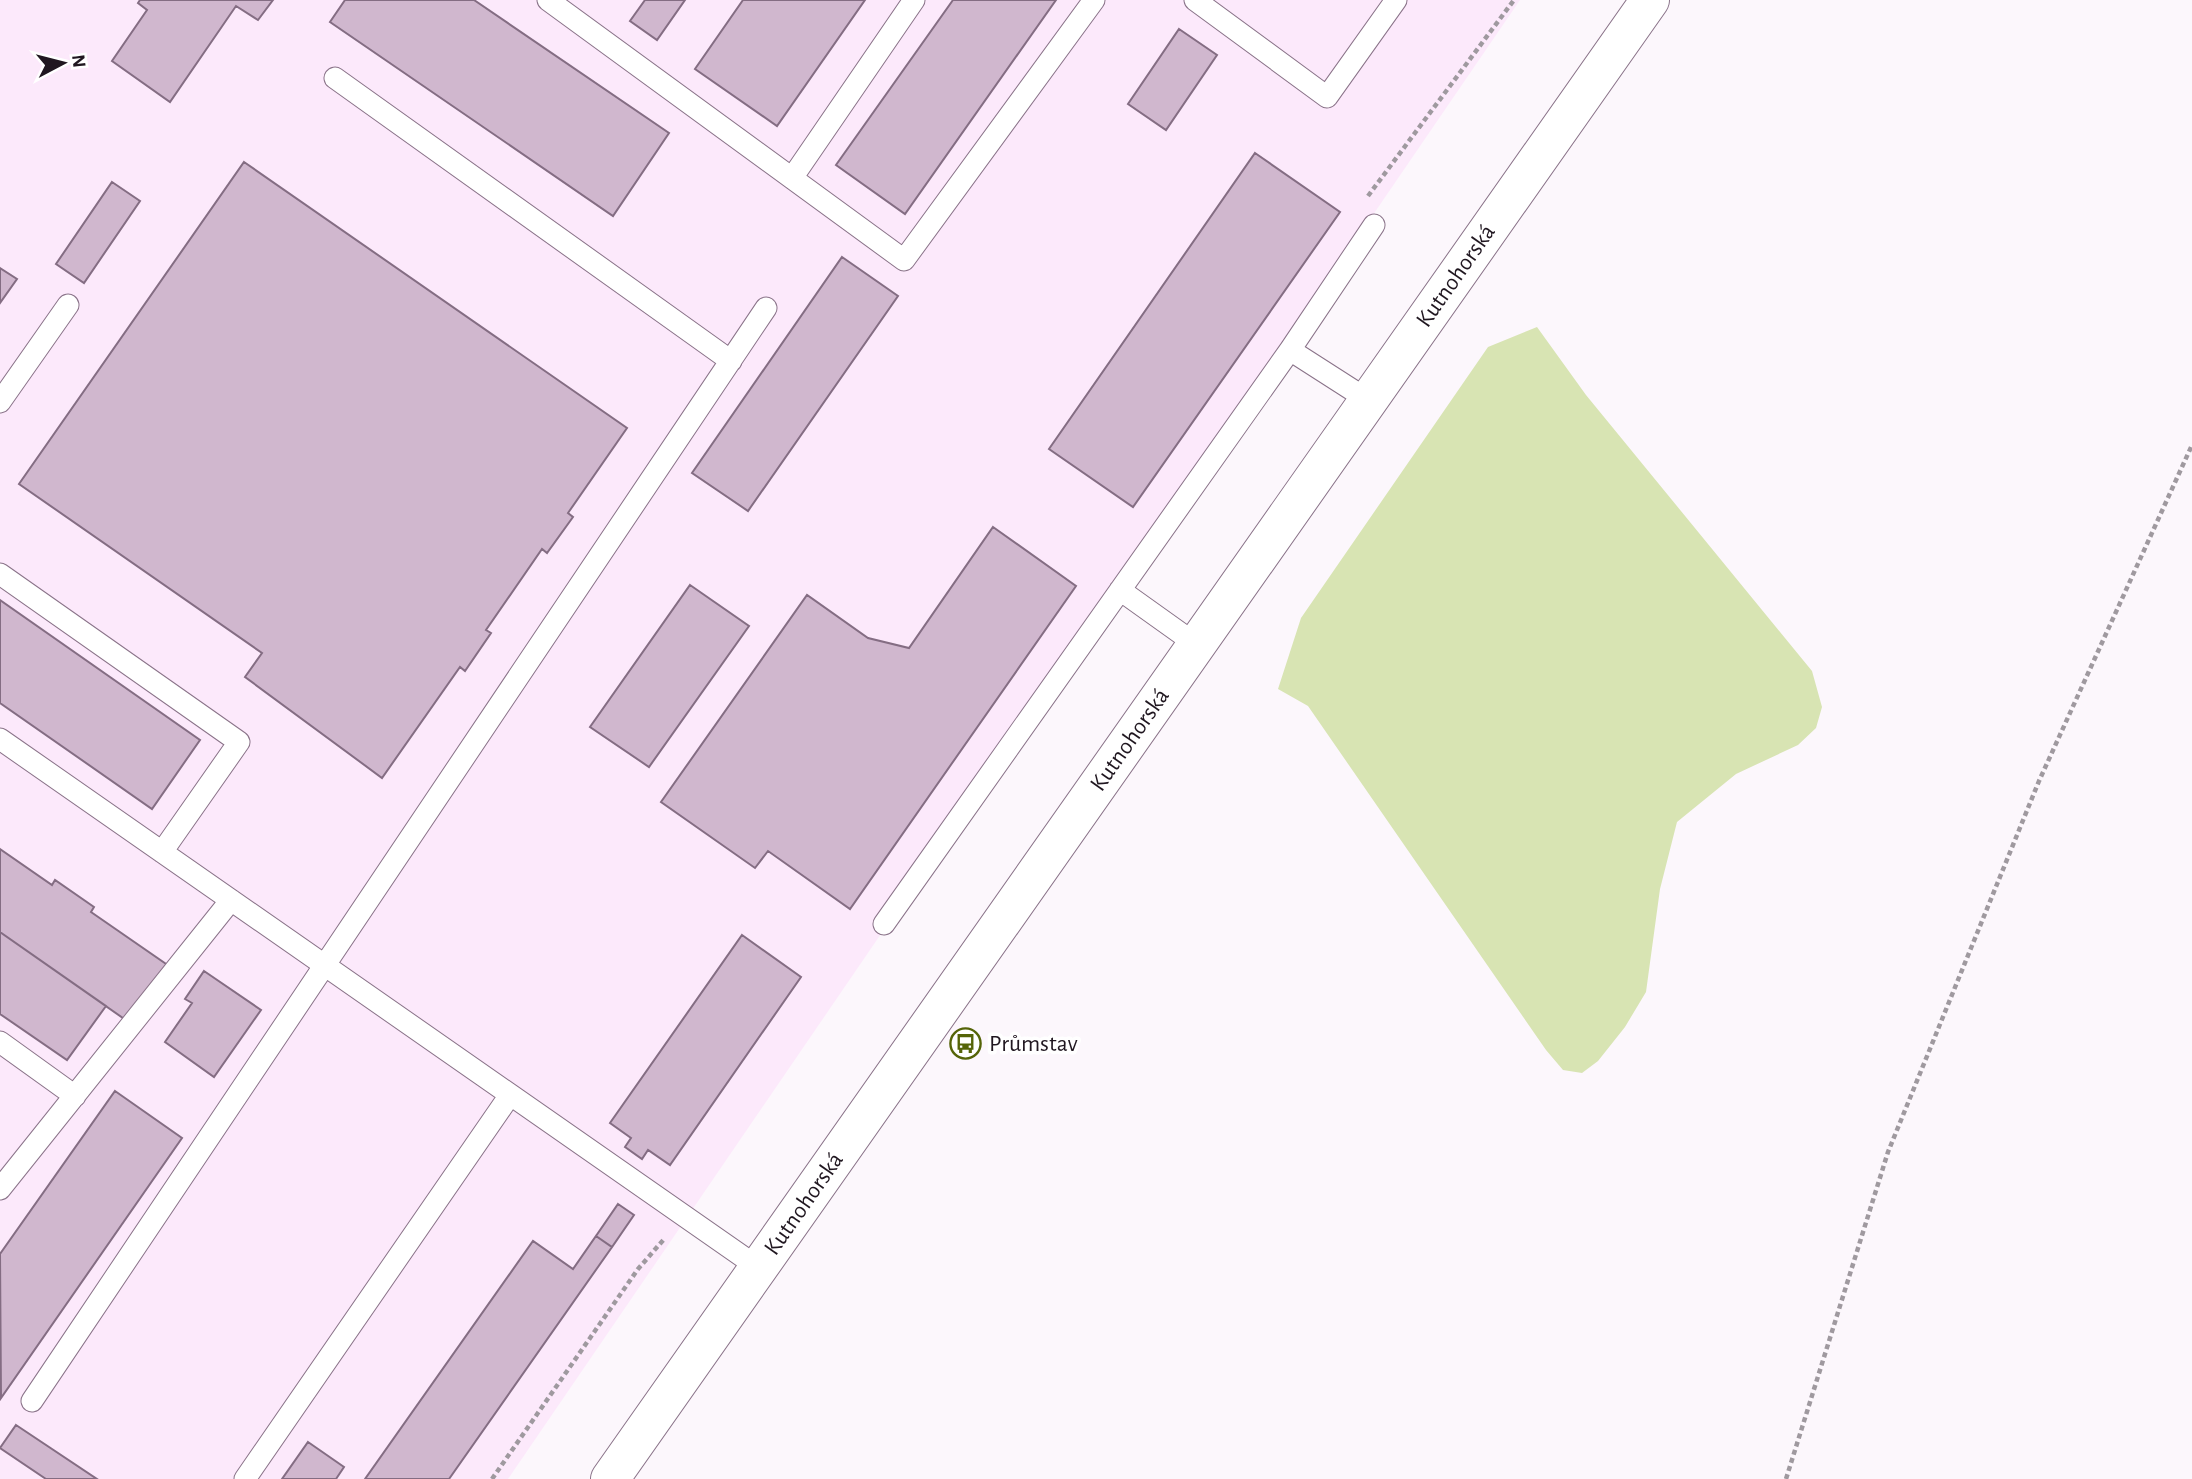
<svg xmlns="http://www.w3.org/2000/svg" width="2192" height="1479" viewBox="0 0 2192 1479" font-family="'Alegreya Sans',sans-serif">
  <style>
    .built { fill: #fce9fb }
    .green { fill: #d8e4b3 }
    .building { fill: #d0b7ce; stroke: #846d83; stroke-width: 2 }
    .lines { fill: none; stroke-linecap: round; stroke-linejoin: round }
    .service-casing { stroke: #8a7389; stroke-width: 23 }
    .secondary-casing { stroke: #8a7389; stroke-width: 40 }
    .path { stroke: #9f999f; stroke-width: 4.5; stroke-dasharray: 5 3.5; stroke-linecap: butt }
    .service { stroke: #fff; stroke-width: 21 }
    .secondary { stroke: #fff; stroke-width: 38 }
    .labels { text-anchor: middle; dominant-baseline: central; stroke-width: 7; stroke-linejoin: round; paint-order: stroke }
    .street-label { font-size: 24px; fill: #201720; stroke: #fff }
    .poi-label { font-size: 24px; fill: #201720; stroke: #fff; text-anchor: start }
  </style>
  <rect width="100%" height="100%" fill="#fcf7fc"/>
  <path class="built" d="M0,0h1520l-1012,1479h-508z"/>
  <path class="green" d="M1537,327l49,68 226,276 10,36 -6,21 -18,17 -62,29 -59,48 -17,67 -14,103 -21,35 -27,34 -16,12 -19,-3 -17,-20 -238,-344 -30,-17 23,-71 187,-271z"/>
  <path class="building" d="M140,0h133l-15,20 -22,-14 -66,96 -58,-41 35,-51 -9,-7z
    M345,0h129l195,133 -56,83 -283,-194z
    M645,0h40l-28,40 -27,-19z
    M743,0h122l-88,126 -82,-57z
    M953,0h103l-151,214 -69,-49z
    M1179,29l38,26 -51,75 -38,-26z
    M1255,153l85,59 -207,295 -84,-58z
    M244,162l383,266 -59,85 5,4 -26,36 -5,-4 -56,81 5,3 -26,38 -5,-4 -78,111 -137,-101 17,-24 -243,-169z
    M112,182l28,19 -56,82 -28,-19z
    M842,257l56,39 -150,215 -56,-38z
    M0,268l17,11 -17,24z
    M993,527l83,59 -226,323 -82,-58 -13,17 -94,-66 146,-207 61,43 41,10z
    M690,585l59,41 -100,141 -59,-40z
    M0,600l200,140 -48,69 -152,-106z
    M0,849l52,36 3,-5 39,27 -3,5 78,54 -39,57 -130,-91z
    M0,932l106,74 -39,54 -67,-46z
    M742,935l59,42 -131,188 -22,-15 -6,9 -17,-12 6,-9 -21,-15z
    M204,971l57,39 -47,67 -49,-35 27,-39 -7,-4z
    M115,1091l67,47 -181,260 -1,-144z
    M618,1204l16,11 -22,32 -16,-11z
    M596,1236l16,11 -163,232h-84l168,-238 40,28z
    M16,1425l81,54h-51l-46,-31z
    M308,1442l36,25 -8,12h-54z"/>
  <g class="lines">
    <defs>
      <path id="service" d="M548,0l356,260 190,-260
        M1195,0l132,97 69,-97
        M335,78l396,283
        M792,178l122,-178
        M1368,400l-78,-50 84,-125
        M0,402l68,-97
        M0,574l239,168 -77,110
        M1120,590l77,55
        M0,739l759,529
        M884,924l406,-574
        M0,1042l75,54
        M0,1189l231,-289
        M32,1401l734,-1093
        M245,1479l265,-384"/>
      <path id="secondary" d="M610,1479l1040,-1479"/>
    </defs>
    <use href="#service" class="service-casing"/>
    <use href="#secondary" class="secondary-casing"/>
    <path class="path" d="M1368,196l146,-196
      M492,1479l146,-210 27,-31
      M1786,1479l102,-327 151,-371 153,-336"/>
    <use href="#service" class="service"/>
    <use href="#secondary" class="secondary"/>
  </g>
  <defs>
    <symbol id="bus-ring" viewBox="-11 -11 22 22"><circle r="9.5" fill="#fff" stroke="#556408" stroke-width="1.5"/><path d="M-5-6H5V4H4V6H2V4H-2V6H-4V4H-5ZM-3.5-4V0h7V-4ZM-3.5 1.2v1.5H-2V1.2ZM2 1.2v1.5H3.5V1.2Z" fill="#556408"/></symbol>
  </defs>
  <g fill-rule="evenodd">
    <use href="#bus-ring" x="948" y="1026" width="35" height="35"/>
  </g>
  <g class="labels">
    <g class="street-label">
      <text transform="translate(1456 276) rotate(-55)">Kutnohorská</text>
      <text transform="translate(1130 740) rotate(-55)">Kutnohorská</text>
      <text transform="translate(804 1204) rotate(-55)">Kutnohorská</text>
    </g>
    <g class="poi-label">
      <text x="989" y="1044">Průmstav</text>
    </g>
  </g>
  <g transform="translate(63 63) rotate(83)" stroke="#ffffff" stroke-width="5" paint-order="stroke">
  <path d="M0-5L12 26L0 18L-12 26Z" fill="#201720"/>
  <text y="-10" font-size="19" font-weight="bold" text-anchor="middle" fill="#201720">N</text>
  </g>
</svg>
